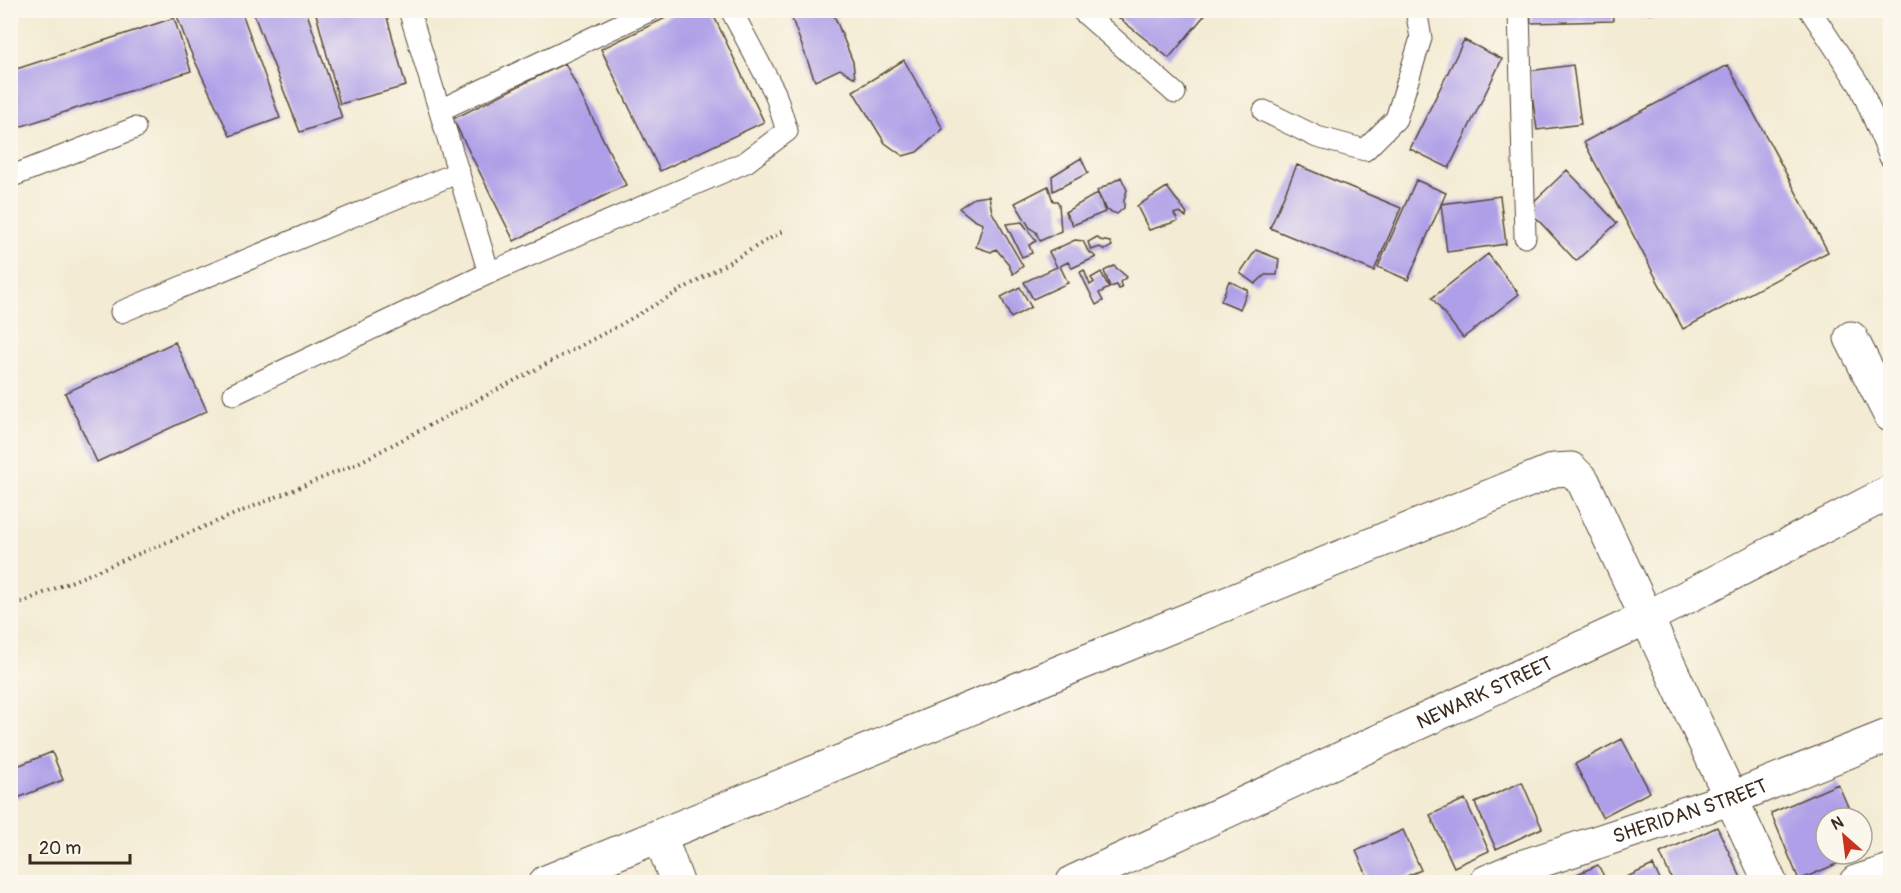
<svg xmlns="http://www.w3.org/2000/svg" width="1901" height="893" viewBox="0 0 1901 893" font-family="Pangolin,sans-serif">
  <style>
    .building { fill: #ae9fe8 }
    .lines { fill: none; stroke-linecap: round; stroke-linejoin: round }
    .lane-casing { stroke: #574739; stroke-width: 23 }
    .street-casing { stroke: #574739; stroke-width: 35 }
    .path { stroke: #574739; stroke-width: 4; stroke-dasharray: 1.5 4.5; stroke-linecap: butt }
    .lane { stroke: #fff; stroke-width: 21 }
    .street { stroke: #fff; stroke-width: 33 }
    .labels { text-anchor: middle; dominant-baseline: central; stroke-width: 4.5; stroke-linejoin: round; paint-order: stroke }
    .street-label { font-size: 20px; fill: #3b2a1e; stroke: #fbf7ec }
  </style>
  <rect width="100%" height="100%" fill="#fbf7ec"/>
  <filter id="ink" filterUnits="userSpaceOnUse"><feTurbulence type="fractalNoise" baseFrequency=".0167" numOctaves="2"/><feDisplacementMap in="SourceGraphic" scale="12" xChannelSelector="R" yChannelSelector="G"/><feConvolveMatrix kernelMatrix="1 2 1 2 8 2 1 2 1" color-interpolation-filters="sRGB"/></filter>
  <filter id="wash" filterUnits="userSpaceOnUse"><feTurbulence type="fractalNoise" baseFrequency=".008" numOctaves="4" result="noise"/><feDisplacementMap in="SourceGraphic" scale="24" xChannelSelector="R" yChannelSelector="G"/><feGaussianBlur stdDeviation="1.35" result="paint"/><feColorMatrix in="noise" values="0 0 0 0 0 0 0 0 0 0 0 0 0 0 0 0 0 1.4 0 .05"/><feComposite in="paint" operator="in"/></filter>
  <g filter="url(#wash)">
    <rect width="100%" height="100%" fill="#f3ebd3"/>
    <g id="blocks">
      <path class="building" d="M192,10h49l39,108 -50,18 -42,-90 -11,-30z
        M252,10h54l36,108 -42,14z
        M315,10h70l21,76 -66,18z
        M682,10h29l53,112 -104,49 -59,-122z
        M811,10h21l21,52 2,16 -15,-9 -25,12 -23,-62z
        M1109,10h100l-40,48z
        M1530,10h82l1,11 -82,2z
        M1625,10h58v2l-58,2z
        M174,18l17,53 -181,59v-59z
        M1464,40l38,19 -53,109 -39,-19z
        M904,60l39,69 -26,23 -14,4 -18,-13 -32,-52z
        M565,63l61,122 -112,56 -61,-122z
        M1573,65l8,59 -44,6 -8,-59z
        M1728,65l100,187 -145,77 -99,-187z
        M1081,158l7,15 -35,18 -1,-15z
        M1297,165l104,43 -27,63 -104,-43z
        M1567,170l50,53 -41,38 -49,-53z
        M1121,177l6,13 -3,10v8l-7,6 -11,-4 -9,-19z
        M1416,180l30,13 -38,87 -30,-13z
        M1048,186l5,15h4l2,3 2,27 -21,10 -4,-9 -6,-4 -15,-25z
        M1167,187l20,27 -1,3 -7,-5 -5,2 4,7 -29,9 -12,-24z
        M1098,193l7,19 -32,13 -8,-13z
        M989,196l3,16 31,54 -10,8 -6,-12 -11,-13 -5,3 -15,-5 7,-23 -9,-4 -15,-12 15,-10z
        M1500,196l6,48 -59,8 -6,-48z
        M1022,222l14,19 -7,4 3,8 -10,4 -16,-33z
        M1097,237l3,3 10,2 2,4 -7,4 -5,-3 -9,3 -3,-8z
        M1075,240l8,1 5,10 8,6 -24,11 -4,-6 -8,4 8,17 -35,16 -9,-17 33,-15 -8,-15z
        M1256,250l23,9 -2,16h-12l-10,9 -15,-11z
        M1488,254l31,40 -56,44 -31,-40z
        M1114,266l13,11 -7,5 2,6 -3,1 -2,-4 -7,2 -6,-16z
        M1084,270l6,15 4,-3 -3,-4 10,-6 8,16 -10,5 4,8 -7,4 -16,-33z
        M1229,281l19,9 -8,19 -19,-8z
        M1020,287l11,20 -20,11 -10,-21z
        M175,342l32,69 -110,51 -32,-69z
        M1622,739l28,53 -48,25 -27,-53z
        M52,752l11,28 -53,21v-32z
        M1522,782l20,46 -46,21 -21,-46z
        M1838,784l15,34h-27v36h34l-61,26 -28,-67z
        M1465,799l24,52 -35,16 -24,-52z
        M1717,827l26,55h-70l-13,-29z
        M1403,830l18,40 -28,12h-23l-14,-31z
        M1598,865l9,17h-48z
        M1653,865l8,17h-45z"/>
    </g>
  </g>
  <g filter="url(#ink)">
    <use href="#blocks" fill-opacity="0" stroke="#574739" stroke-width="1.5"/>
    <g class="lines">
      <defs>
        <path id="lane" d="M409,10l80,263 257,-111 41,-31 -12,-38 -44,-83
          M1081,10l94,83
          M1519,10l6,227
          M1810,10l50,76 30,71
          M440,110l211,-100
          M1264,111l53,26 48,13 31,-31 25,-81 -5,-28
          M10,171l5,4 120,-47
          M121,312l338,-140
          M234,394l255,-121"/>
        <g id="street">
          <path d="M1851,338l39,77"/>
          <path d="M660,836l17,46"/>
          <path d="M546,882l1008,-412 17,-1 12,12 187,401"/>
          <path id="s1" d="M1073,882l573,-264 244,-126"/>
          <path id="s2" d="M1486,882l32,-14 214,-70 158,-63"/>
          <path d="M1856,882l34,-11"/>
        </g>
      </defs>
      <use href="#lane" class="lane-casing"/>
      <use href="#street" class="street-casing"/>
      <path class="path" d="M10,607l346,-143 264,-139 163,-94"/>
      <use href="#lane" class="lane"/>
      <use href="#street" class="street"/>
    </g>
  </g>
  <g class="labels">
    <g class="street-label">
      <text stroke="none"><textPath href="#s1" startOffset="453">NEWARK STREET</textPath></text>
      <text stroke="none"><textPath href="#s2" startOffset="216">SHERIDAN STREET</textPath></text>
    </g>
  </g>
  <rect width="1901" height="893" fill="none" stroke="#fbf7ec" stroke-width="36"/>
  <g transform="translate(1844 836) rotate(332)"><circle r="28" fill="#fbf7ec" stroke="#aea59a" stroke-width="1.5"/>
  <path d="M0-4.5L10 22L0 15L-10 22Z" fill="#c8321e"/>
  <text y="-9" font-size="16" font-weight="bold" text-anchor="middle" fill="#3b2a1e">N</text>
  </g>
  <path d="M30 854v9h100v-9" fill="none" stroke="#3b2a1e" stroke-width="3"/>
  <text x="39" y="854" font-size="18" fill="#3b2a1e" stroke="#fbf7ec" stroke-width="4.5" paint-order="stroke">20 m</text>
</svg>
